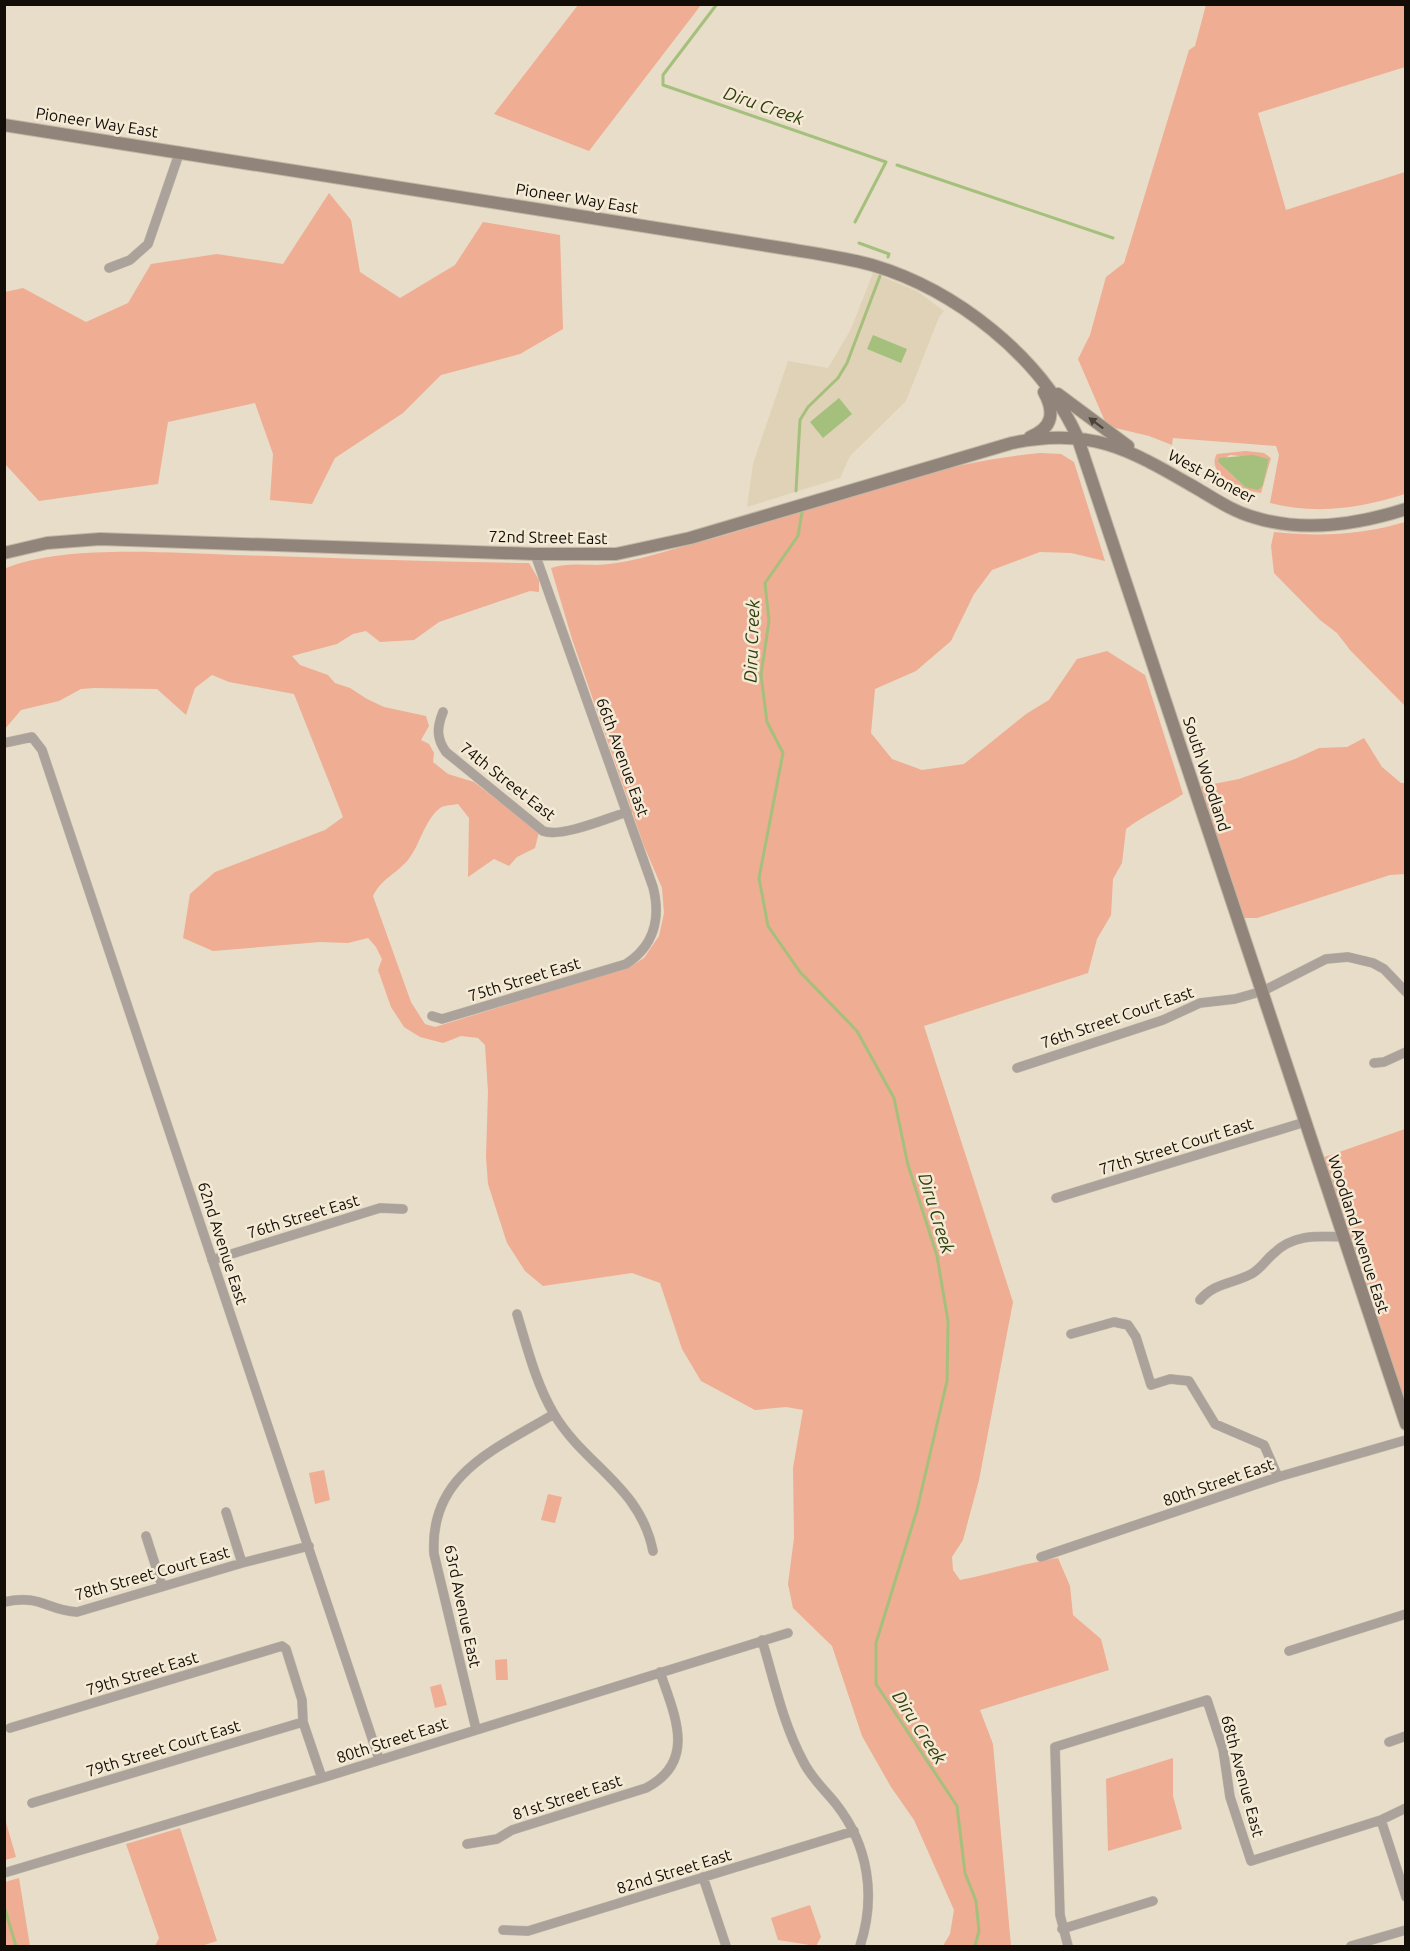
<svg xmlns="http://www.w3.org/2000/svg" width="1410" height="1951" viewBox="0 0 1410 1951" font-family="Ubuntu,sans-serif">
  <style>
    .built { fill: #e0d2b6 }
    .green { fill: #efad93; fill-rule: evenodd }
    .water { fill: #a5c07c }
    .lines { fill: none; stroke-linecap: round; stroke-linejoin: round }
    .stream { stroke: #a5c07c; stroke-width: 3 }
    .street-casing { stroke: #c1b8a5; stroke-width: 10 }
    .secondary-casing { stroke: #c1b8a5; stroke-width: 14 }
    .street { stroke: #aaa29b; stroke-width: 9 }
    .secondary { stroke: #91857b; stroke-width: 12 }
    .oneway { fill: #4b443b }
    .labels { text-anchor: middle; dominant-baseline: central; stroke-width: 5; stroke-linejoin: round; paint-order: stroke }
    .street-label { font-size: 16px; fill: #120e07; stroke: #f5ead5 }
    .water-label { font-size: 18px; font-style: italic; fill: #2e3f0d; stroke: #f5ead5 }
  </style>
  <rect width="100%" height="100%" fill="#e8ddc8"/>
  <path class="built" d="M873,273l44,18 27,20 -5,6 -33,84 -56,55 -10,22 -93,29 6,-43 35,-103 40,7 23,-39z"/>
  <path class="green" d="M578,5h123l-112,146 -95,-37z
    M1206,5h199v62l-147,46 28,97 119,-38v322c-45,14 -87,21 -135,9l9,-48 -3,-9 -103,-8 -1,7 -23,-9 -42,-10 -29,-67 12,-24 16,-58 18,-14 65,-213 6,-4z
    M329,193l22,27 9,52 40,26 55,-33 28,-43 77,13 3,94 -43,25 -79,21 -38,38 -68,45 -23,46 -42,-4 3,-46 -18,-51 -87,19 -10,62 -119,17 -34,-37v-172l18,-4 63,34 42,-19 23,-39 66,-10 66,10z
    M1246,451l18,2 7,5 -10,35c-16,-1 -57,-19 -44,-39zM1230,455l39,4 -6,26 -18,2 -27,-25z
    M1040,453l21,1 13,8 31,99 -34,-8 -31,-1 -48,18 -18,24 -23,47 -35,30 -41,18 -4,44 21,26 30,11 42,-6 62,-50 23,-14 28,-41 30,-8 38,24 38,119c-19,13 -39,21 -57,35l-4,34 -9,16 -2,36 -14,24 -9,34 -164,53 89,276 -34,178 -16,60 -11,17 1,13 7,10c33,-6 65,-17 98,-22l12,28 3,29 28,24 8,31 -129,40 13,34 18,202h-68l7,-12 4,-24 -40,-90 -23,-33 -29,-51 -30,-90 -39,-38 -5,-24 6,-46 -1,-70 10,-58 -17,-3 -31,3 -54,-29 -19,-32 -22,-66 -28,-10 -89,13 -18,-15 -18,-28 -19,-59 -2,-27 2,-65 -3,-47 -7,-7 -17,-2 -18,7 -23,-6 -16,-10 -13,-20 -13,-37 4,-11 -6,-12 -8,-9 -20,5 -28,-1 -107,9 -30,-13 7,-44 25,-22 110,-42 18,-13 -49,-123 -65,-12 -17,-7 -17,13 -9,27 -29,-26 -63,-1 -13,1 -22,12 -38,9 -16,19 -1,-160c57,-25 168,-16 230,-14 99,3 197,7 295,8l10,17v12l-9,-1 -91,31 -25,18 -34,2 -14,-11 -13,3 -16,10 -45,12 8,9 28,10 7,8 15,5 17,11 17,8 42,9 3,10 -8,14 8,4 5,9 -1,9 15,12 26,8 65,50 -4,16 -18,9 -8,9 -15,-7 -26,18 1,-59 -11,-14c-5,1 -14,1 -18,4 -16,13 -20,37 -32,52 -12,14 -27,19 -35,36l38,106 14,22 10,3 195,-60 14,-9 15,-22 5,-23 -2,-25 -18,-42 -72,-207 -21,-71c16,-5 28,-3 45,-3 29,-1 60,-11 89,-19 118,-30 233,-82 355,-93z
    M1405,522h1l-1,184 -55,-56 -13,-17 -17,-13 -46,-47 -3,-27 3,-14c46,5 87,3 131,-10z
    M1364,738l18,29 19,16h4v91l-15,1 -133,43h-13l-46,-131 41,-8 56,-20 24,-11 28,-1z
    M1405,1129v279l-83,-250z
    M324,1470l6,30 -15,4 -6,-31z
    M548,1494l14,3 -7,26 -14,-3z
    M507,1659l1,21h-12l-1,-20z
    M441,1684l6,21 -12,3 -5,-21z
    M1173,1758v38l9,33 -74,22 -2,-72z
    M5,1819l11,38 -11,3h-1z
    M180,1828l37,113 -16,5h-46l4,-8 -33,-94z
    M19,1878l11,68h-25v-64z
    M810,1905l11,32 -5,9 -38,-6 -7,-22z"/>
  <path class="water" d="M873,335l34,14 -6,14 -34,-14z
    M839,398l13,16 -29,24 -13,-16z
    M1253,455l16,4 -6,26 -5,5 -13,-3 -27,-25 1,-4z"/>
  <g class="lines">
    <path class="stream" d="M717,4l-54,71v10l223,77 -31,60
      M897,165l216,73
      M859,243l30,11 -1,3
      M796,491l4,-71 8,-13 30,-29 9,-15 33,-87
      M802,512l-4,24 -33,47 4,38 -8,54 6,47 16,31 -24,125 9,48 32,46 57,59 37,67 14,67 29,91 11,65 -1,60 -30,129 -41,133v41l81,122 8,67 11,28 3,30 -4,15
      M4,1906l12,40"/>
    <defs>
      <path id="street" d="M109,268l21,-8 18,-16 32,-93
        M443,712c-6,15 -7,26 3,40l97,79c18,7 65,-13 84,-19
        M4,743l28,-6 10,13 337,1009
        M432,1016l10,3 184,-55c28,-18 35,-46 27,-77l-118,-333
        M1374,1063l10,-1 22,-10
        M1017,1068l146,-48 37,-17 35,-4 28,-8 63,-32 22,-2 25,6 11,6 22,23
        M1056,1198l249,-76
        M212,1260l168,-52 23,1
        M1200,1300c15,-18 34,-16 53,-27 8,-5 13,-13 20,-19 20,-20 44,-18 70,-17
        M517,1314c10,33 19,70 37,100 31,52 86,72 99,137
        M1071,1334l43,-12 14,3 8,12 15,48 19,-6 19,2 26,43 49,21 14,32
        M226,1512l16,51
        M146,1536l16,50
        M1041,1557l237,-80 128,-37
        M4,1602c38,-8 41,8 73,10l165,-49 67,-17
        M762,1640c12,40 21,84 41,121 8,17 22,29 33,43 33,42 40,93 24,142
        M1289,1651l117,-37
        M10,1728l272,-82 4,3 16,51 1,22 19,56
        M476,1729l-42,-175c-5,-80 62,-105 120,-140
        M1389,1742l17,-6
        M32,1803l271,-81
        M1381,1820l25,77
        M467,1844l30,-5 15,-9 134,-42c52,-27 28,-74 14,-116
        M4,1873l318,-95 466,-145
        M703,1877l23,69
        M1062,1929l91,-28
        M503,1930l25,1 326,-100
        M1068,1946l-8,-31 -5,-168 152,-47 16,49 7,48 21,64 130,-41 25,-12
        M1351,1946l55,-16"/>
      <path id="secondary" d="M4,125l778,123c30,5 61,9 90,17 84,25 168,91 205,171l329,988
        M1058,394l70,52
        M1030,437c23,-9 25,-25 14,-45
        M4,553l43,-10 53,-4 435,15h81l74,-16 322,-95c79,-17 118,7 184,45 19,11 36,23 57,29 50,16 103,8 153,-8"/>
    </defs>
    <use href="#street" class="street-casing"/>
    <use href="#secondary" class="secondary-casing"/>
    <use href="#street" class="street"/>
    <use href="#secondary" class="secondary"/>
  </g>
  <defs><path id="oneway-solid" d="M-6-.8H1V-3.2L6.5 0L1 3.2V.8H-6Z" transform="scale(1.5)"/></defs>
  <use class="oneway" href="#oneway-solid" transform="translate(1096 423) rotate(-143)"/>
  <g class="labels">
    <g class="street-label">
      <text transform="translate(97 122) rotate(9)">Pioneer Way East</text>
      <text transform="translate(577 198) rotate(9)">Pioneer Way East</text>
      <text transform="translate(1212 476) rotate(28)">West Pioneer</text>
      <text transform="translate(548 537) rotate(1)">72nd Street East</text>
      <text transform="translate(623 757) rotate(70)">66th Avenue East</text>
      <text transform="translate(1207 774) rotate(72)">South Woodland</text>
      <text transform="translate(508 781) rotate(38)">74th Street East</text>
      <text transform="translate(524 979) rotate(-17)">75th Street East</text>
      <text transform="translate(1117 1017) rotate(-19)">76th Street Court East</text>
      <text transform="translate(1176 1146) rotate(-17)">77th Street Court East</text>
      <text transform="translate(303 1216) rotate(-17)">76th Street East</text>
      <text transform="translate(1359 1234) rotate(72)">Woodland Avenue East</text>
      <text transform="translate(223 1243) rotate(72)">62nd Avenue East</text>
      <text transform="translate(1218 1482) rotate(-19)">80th Street East</text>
      <text transform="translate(152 1573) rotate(-16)">78th Street Court East</text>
      <text transform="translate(463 1606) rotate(78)">63rd Avenue East</text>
      <text transform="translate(142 1673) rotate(-17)">79th Street East</text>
      <text transform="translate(392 1740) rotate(-18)">80th Street East</text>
      <text transform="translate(163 1748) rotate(-17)">79th Street Court East</text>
      <text transform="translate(1243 1776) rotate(75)">68th Avenue East</text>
      <text transform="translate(567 1797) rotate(-18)">81st Street East</text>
      <text transform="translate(674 1871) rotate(-17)">82nd Street East</text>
    </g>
    <g class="water-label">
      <text transform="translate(764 105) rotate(19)">Diru Creek</text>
      <text transform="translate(751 641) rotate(-88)">Diru Creek</text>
      <text transform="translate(937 1213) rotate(73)">Diru Creek</text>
      <text transform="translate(920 1727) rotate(57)">Diru Creek</text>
    </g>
  </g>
  <rect width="1410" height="1951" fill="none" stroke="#120e07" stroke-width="12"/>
</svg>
